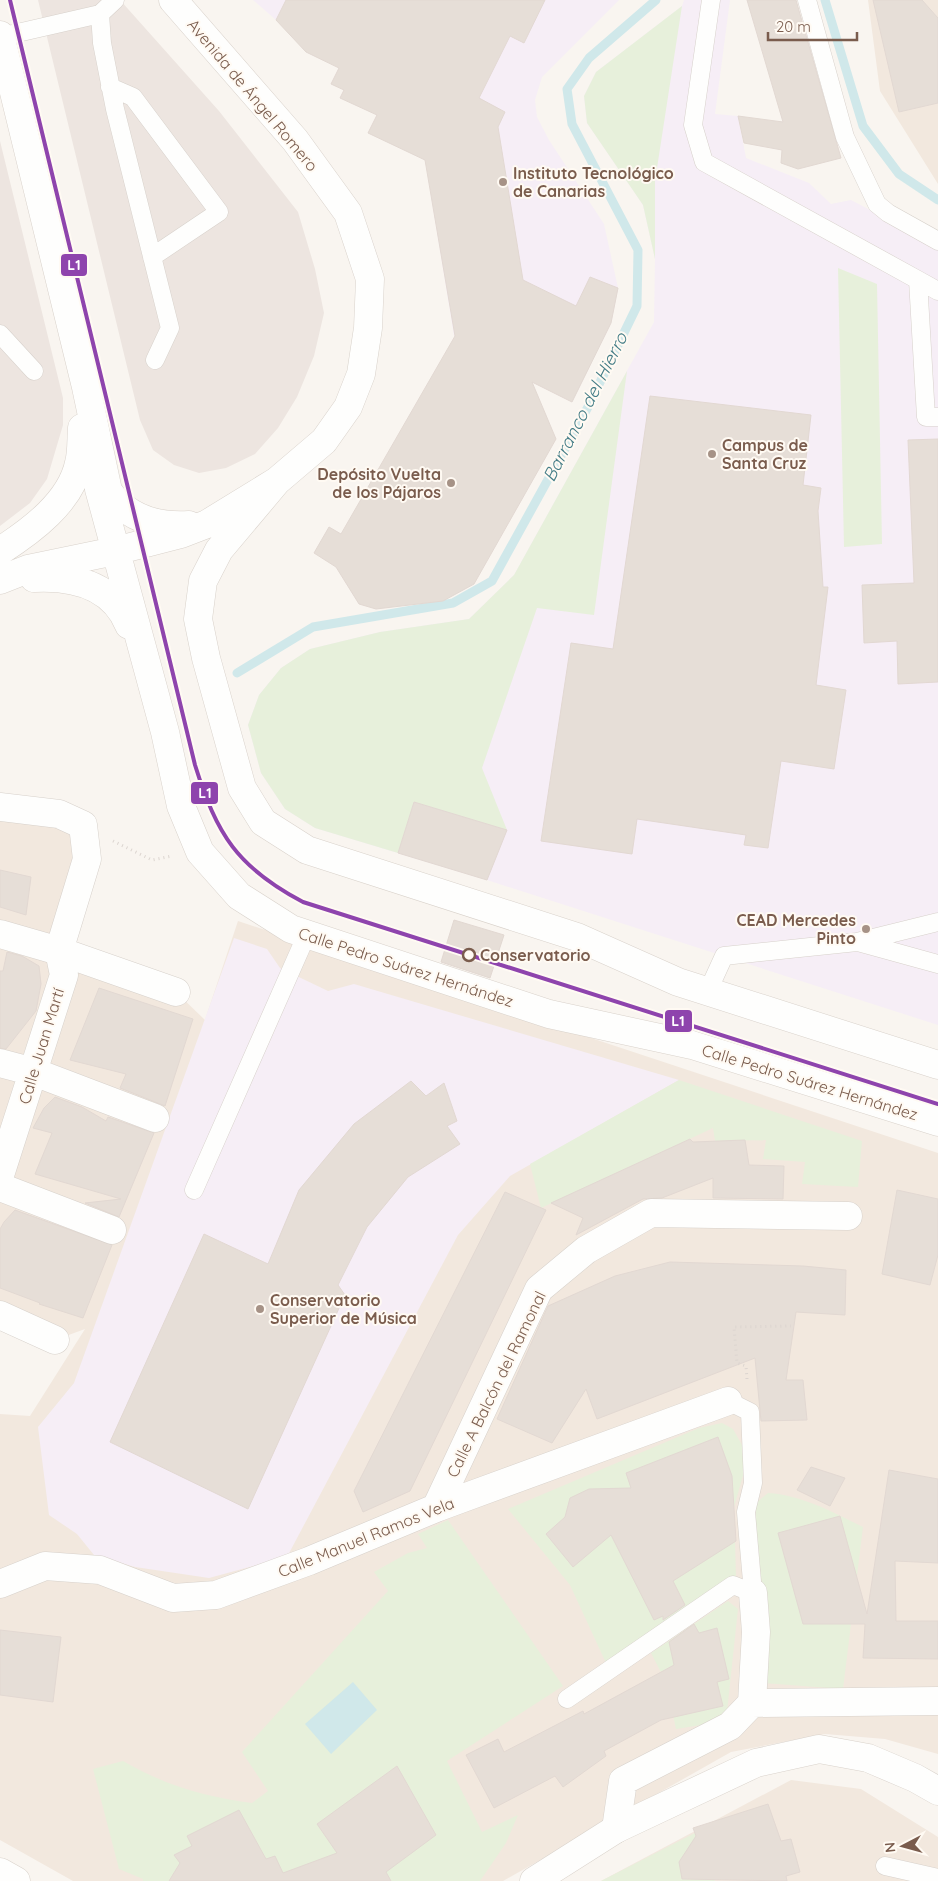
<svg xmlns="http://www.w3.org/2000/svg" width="938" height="1881" viewBox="0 0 938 1881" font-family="Quicksand,sans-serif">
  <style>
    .residential { fill: #f2e8de }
    .industrial { fill: #ede5e0 }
    .education { fill: #f6eef6 }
    .green { fill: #e7f0db }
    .water { fill: #d0e8ea }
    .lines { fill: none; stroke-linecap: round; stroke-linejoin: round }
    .stream { stroke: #d0e8ea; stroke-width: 9 }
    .building { fill: #e6ded7; stroke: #e2d8d2 }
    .lane-casing { stroke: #d7d1cb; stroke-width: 19 }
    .street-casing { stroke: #d7d1cb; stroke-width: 29 }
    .secondary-casing { stroke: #d9d2cb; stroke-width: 29 }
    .path { stroke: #dcd5d0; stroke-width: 3; stroke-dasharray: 1 4; stroke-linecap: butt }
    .lane { stroke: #fefefd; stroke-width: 18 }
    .street { stroke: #fefefd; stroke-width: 28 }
    .secondary { stroke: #fefefd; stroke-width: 28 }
    .tram-1-casing { stroke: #fffaf3; stroke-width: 8 }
    .tram-1 { stroke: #8e44ad; stroke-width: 4 }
    .poi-dot { fill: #a69286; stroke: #fffaf3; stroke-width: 2 }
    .stop-dot { fill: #fffaf3; stroke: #7a5c4d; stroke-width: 2.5 }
    .labels { text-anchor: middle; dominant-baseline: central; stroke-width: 4; stroke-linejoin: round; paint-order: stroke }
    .street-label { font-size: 16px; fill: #7a5c4d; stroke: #fffaf3 }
    .poi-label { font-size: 16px; font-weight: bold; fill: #7a5c4d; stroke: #fffaf3; text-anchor: start }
    .stop-label { font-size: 16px; font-weight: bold; fill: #7a5c4d; stroke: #fffaf3; text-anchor: start }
    .water-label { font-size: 18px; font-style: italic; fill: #437c86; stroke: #fffaf3 }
    .line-badge { stroke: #fffaf3; stroke-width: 2 }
    .badge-label { font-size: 14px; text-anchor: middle; font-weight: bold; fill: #fff }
  </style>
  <rect width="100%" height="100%" fill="#f9f5f0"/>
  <path class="residential" d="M868,0h70v184l-58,-93z
    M0,807l83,18 -24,126 117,41 29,28 33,-99 700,232v601l-53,-15 -60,-5 -94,18 -228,129h-430l-73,-41v-426l30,2 55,-87 -30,11 -55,-25z
    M791,1780l70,9 77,48v44h-337z"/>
  <path class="industrial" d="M38,0h82l99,111 79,101 17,57 9,44 -10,43 -17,41 -19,31 -23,26 -29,14 -27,5 -25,-8 -21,-15 -13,-30z
    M0,141l63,257v27l-16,54 -17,24 -30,23z"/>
  <path class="education" d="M253,0h366l-77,77 -7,23 2,17 12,23 55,84 14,64 -7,35 -39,79 -117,-60 -33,-202 -138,-136 -8,16z
    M684,0h46l-15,114 23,2 8,42 63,25 22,21 20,-4 87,46v779l-451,-145 -172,-52 -30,-19 -24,-36 -13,-48 11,-30 22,-27 29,-19 70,-17 89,-13 45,-44 140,-253 1,-63 -12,-54 -56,-82 -3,-27 12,-24 86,-66z
    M234,938l33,11 13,19 48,23 26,-7 325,96 -169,96 -52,59 -171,322 -78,21 -74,-11 -41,-12 -17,-21 -28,-19 -11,-88 36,-44z"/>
  <path class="green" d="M682,6l-27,175v78l-12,-54 -56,-82 -3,-27 12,-24z
    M838,268l39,16 5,260 -38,3z
    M627,371l-33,244 -57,-7 -55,160 25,62 -93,-28 -16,51 -83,-25 -30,-19 -24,-36 -13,-48 11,-30 22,-27 29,-19 70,-17 89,-13 45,-44z
    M679,1080l183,61 -4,46 -56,-3 3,-22 -42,-3 3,-19 -51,1 -2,-13 -172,80 -11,-44z
    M722,1423l11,6 9,16 2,27 -10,35 2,70 -130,86 -36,-78 -62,-76 191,-81z
    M768,1493c33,2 65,19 95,34l-20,162 -80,-6 -1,-98 -7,-61 1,-21z
    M448,1520l115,166 -116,75 35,71 36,-17 -12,28 -26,38h-337v-2l-24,-10 -26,-100 30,-8c41,24 82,36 129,42l16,-12 -26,-39 146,-161 -14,-19 34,-19 19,-5 -9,-14z
    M728,1601l10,8 -12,112 -50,8 -10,-47 -15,-29z
    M695,1833l20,48h-114z"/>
  <path class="water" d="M353,1682l24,28 -46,44 -26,-30z"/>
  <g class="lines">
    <path class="stream" d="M825,0l38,126 36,48 39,26
      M237,673l76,-46 140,-24 39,-22 96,-174 49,-101 1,-56 -66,-126 -5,-35 22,-31 67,-58"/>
  </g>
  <path class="building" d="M286,0h259l-21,43 -14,-7 -31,62 26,14 -7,15 25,153 53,26 14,-29 28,11 -7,35 -39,79 -40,-20 24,57 -82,145 -31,17 -67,8 -17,-5 -23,-37 -22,-14 15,-26 12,7 114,-198 -30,-176 -57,-27 9,-18 -37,-17 4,-8 -13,-6 8,-16 -33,-16 -30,-32z
    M747,0h49l45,158 -43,11 -17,-6 1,-13 -38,-7 -6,-27 45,6z
    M873,0h49l16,18v85l-39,9z
    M650,396l161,19 -8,70 18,3 -3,23 5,76h5l-12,98 30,5 -12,79 -53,-8 -13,87 -24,-3 2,-10 -109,-16 -5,35 -91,-13 30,-198 42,6z
    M938,439v243l-40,2 -1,-43 -33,2 -2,-58 52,-2 -6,-143z
    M414,802l93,28 -20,50 -89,-27z
    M0,870l31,7 -5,38 -26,-8z
    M454,920l50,15 -14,43 -49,-16z
    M7,952l15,4 17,10 2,18 -5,27 -30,38 -6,-1v-77h3z
    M99,988l94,31 -28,87 -45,-18 6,-14 -56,-14z
    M411,1081l15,15 18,-13 13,38 -10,5 13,18 -52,33 -41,50 -29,58 7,10 -97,214 -138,-67 94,-208 64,30 31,-74 55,-66z
    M55,1097l27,10 24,14 2,-4 46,16 -35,84 -34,-14 36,-4 -86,-25 17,-41 -19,-5 11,-20z
    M690,1139l3,3 52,-2 4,25 35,1 -1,33 -70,-1v-20l-51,20 -19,1 -67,36 7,-17 -32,-15z
    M897,1190l41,9v56l-8,30 -48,-11z
    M505,1192l41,18 -136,281 -47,21 -9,-21z
    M15,1210l97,35 -29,73 -44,-14 1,-1 -40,-15v-59l4,-7z
    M670,1262l133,4 43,4 -1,45 -49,-3 -10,68h17l4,40 -46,1 -6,-63 -158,61 -11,-30 -34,54 -55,-24 51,-113 67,-30z
    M718,1437l14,39 4,65 -63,40 12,24 -22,15v-4l-9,4 -43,-85 -38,32 -27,-33 19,-17 5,-19 19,-9 42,-1 -5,-15z
    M811,1467l34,11 -15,28 -33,-16z
    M889,1470l49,9v84l-43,-2 1,60h42v38l-75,-1 2,-34h-62l-25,-91 62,-17 27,98z
    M694,1624l5,9 18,-5 12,51 -12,3 6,24 -62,14 -57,31 2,5 -43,31 -8,-11 -61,32 -28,-53 32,-16 6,13 79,-41 1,3 90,-49 -5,-23z
    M0,1630l61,7 -8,65 -53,-7z
    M397,1766l39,69 -50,37 5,9h-222l11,-18 -6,-8 18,-9 -5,-10 52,-26 27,49 9,-3 8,17 54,-20 -20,-29z
    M768,1804l13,37 10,-2 9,33 -14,4 1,5 -105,-2 -3,-17 17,-26 -3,-8z"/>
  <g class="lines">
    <defs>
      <path id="lane" d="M711,0l-18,125 11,37 214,118 8,137h12
        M807,0l38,137 32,67 11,9 50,28
        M100,14l2,29 13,66 55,219 -15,32
        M0,37l100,-23 15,-14
        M110,87l23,10 86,115 -67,45
        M918,280l20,11
        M0,334l34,37
        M858,942l80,22
        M708,991l16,-35 133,-14 81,-20
        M194,1190l113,-256
        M567,1699l166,-114 20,8 -7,-81 7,-29 -3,-71 -22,-11
        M885,1866l53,12"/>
      <path id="street" d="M0,807l59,7 24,11 4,34 -28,92 5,24 -64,200
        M0,934l59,17 117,41
        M0,1063l34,9 121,46
        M0,1187l112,43
        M0,1315l55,25
        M436,1508l103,-219 47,-39 65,-37 197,3
        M0,1584l45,-18 55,4 73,28 43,-3 93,-34 127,-53 292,-107
        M752,1703l186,-2
        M616,1829l7,-48 107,-55 22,-23 4,-71 -3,-39"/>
      <path id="secondary" d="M0,35l86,352 22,104c19,27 49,36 81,34
        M96,443l3,46 66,243 16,74 19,46 39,44 52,33 258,85 143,31 246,77
        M277,481l-58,69 -16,31 -5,38 8,39 36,130 21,34 44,28 270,87 101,45 260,83
        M0,551c31,-20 71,-49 79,-88 3,-11 2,-23 3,-35
        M34,578c40,-2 79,7 95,47
        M0,580l28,-11 87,-18 66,-17 26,-10 70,-43 47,-40 24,-34 13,-33 7,-46 2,-49 -22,-66 -53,-73 -122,-140
        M0,1872l16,9
        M534,1881l82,-52 140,-66 63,-14 49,9 47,20 23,13"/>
    </defs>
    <use href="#lane" class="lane-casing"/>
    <use href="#street" class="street-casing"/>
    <use href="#secondary" class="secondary-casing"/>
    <path class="path" d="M113,841l39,19 20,-4
      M747,1379l-1,-13 -9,-3 -3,-36 57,-1"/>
    <use href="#lane" class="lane"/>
    <use href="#street" class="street"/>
    <use href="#secondary" class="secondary"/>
    <defs>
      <path id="tram-1" d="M10,0l185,765c22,70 42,102 108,137l635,202"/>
    </defs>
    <use href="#tram-1" class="tram-1-casing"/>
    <use href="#tram-1" class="tram-1"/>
  </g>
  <g class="poi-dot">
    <circle cx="503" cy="182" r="5"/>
    <circle cx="712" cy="454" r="5"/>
    <circle cx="451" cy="483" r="5"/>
    <circle cx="866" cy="929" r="5"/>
    <circle cx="260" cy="1309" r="5"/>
  </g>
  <circle class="stop-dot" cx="469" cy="955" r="6"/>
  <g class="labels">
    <g class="street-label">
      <text transform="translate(253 95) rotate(50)">Avenida de Ángel Romero</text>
      <text transform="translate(406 967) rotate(18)">Calle Pedro Suárez Hernández</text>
      <text transform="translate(41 1046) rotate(-73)">Calle Juan Martí</text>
      <text transform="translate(810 1082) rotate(17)">Calle Pedro Suárez Hernández</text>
      <text transform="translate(496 1384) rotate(-64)">Calle A Balcón del Ramonal</text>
      <text transform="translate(366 1537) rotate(-22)">Calle Manuel Ramos Vela</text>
    </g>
    <g class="poi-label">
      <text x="513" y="173">Instituto Tecnológico<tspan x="513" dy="18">de Canarias</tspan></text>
      <text x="722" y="445">Campus de<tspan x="722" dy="18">Santa Cruz</tspan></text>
      <text x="441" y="474" text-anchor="end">Depósito Vuelta<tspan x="441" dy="18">de los Pájaros</tspan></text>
      <text x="856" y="920" text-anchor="end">CEAD Mercedes<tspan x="856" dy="18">Pinto</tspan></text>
      <text x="270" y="1300">Conservatorio<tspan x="270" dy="18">Superior de Música</tspan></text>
    </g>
    <g class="stop-label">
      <text x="480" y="955">Conservatorio</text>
    </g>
    <g class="water-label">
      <text transform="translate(585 407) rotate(-63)">Barranco del Hierro</text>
    </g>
  </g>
  <g class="line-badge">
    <rect x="60" y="253" width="28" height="24" rx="5" fill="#8e44ad"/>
    <rect x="190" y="781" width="29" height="24" rx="5" fill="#8e44ad"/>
    <rect x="664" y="1009" width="29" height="24" rx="5" fill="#8e44ad"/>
  </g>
  <g class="badge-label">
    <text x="74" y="270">L1</text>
    <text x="205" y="798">L1</text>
    <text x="678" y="1026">L1</text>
  </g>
  <g transform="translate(903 1846) rotate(264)" stroke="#fffaf3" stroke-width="4" paint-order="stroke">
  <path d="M0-4L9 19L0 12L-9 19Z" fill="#7a5c4d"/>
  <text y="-8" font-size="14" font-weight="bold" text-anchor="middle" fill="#7a5c4d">N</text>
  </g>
  <path d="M768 32v8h89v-8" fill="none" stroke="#7a5c4d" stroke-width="2.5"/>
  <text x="776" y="32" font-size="15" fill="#7a5c4d" stroke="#fffaf3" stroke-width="4" paint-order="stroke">20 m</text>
</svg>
